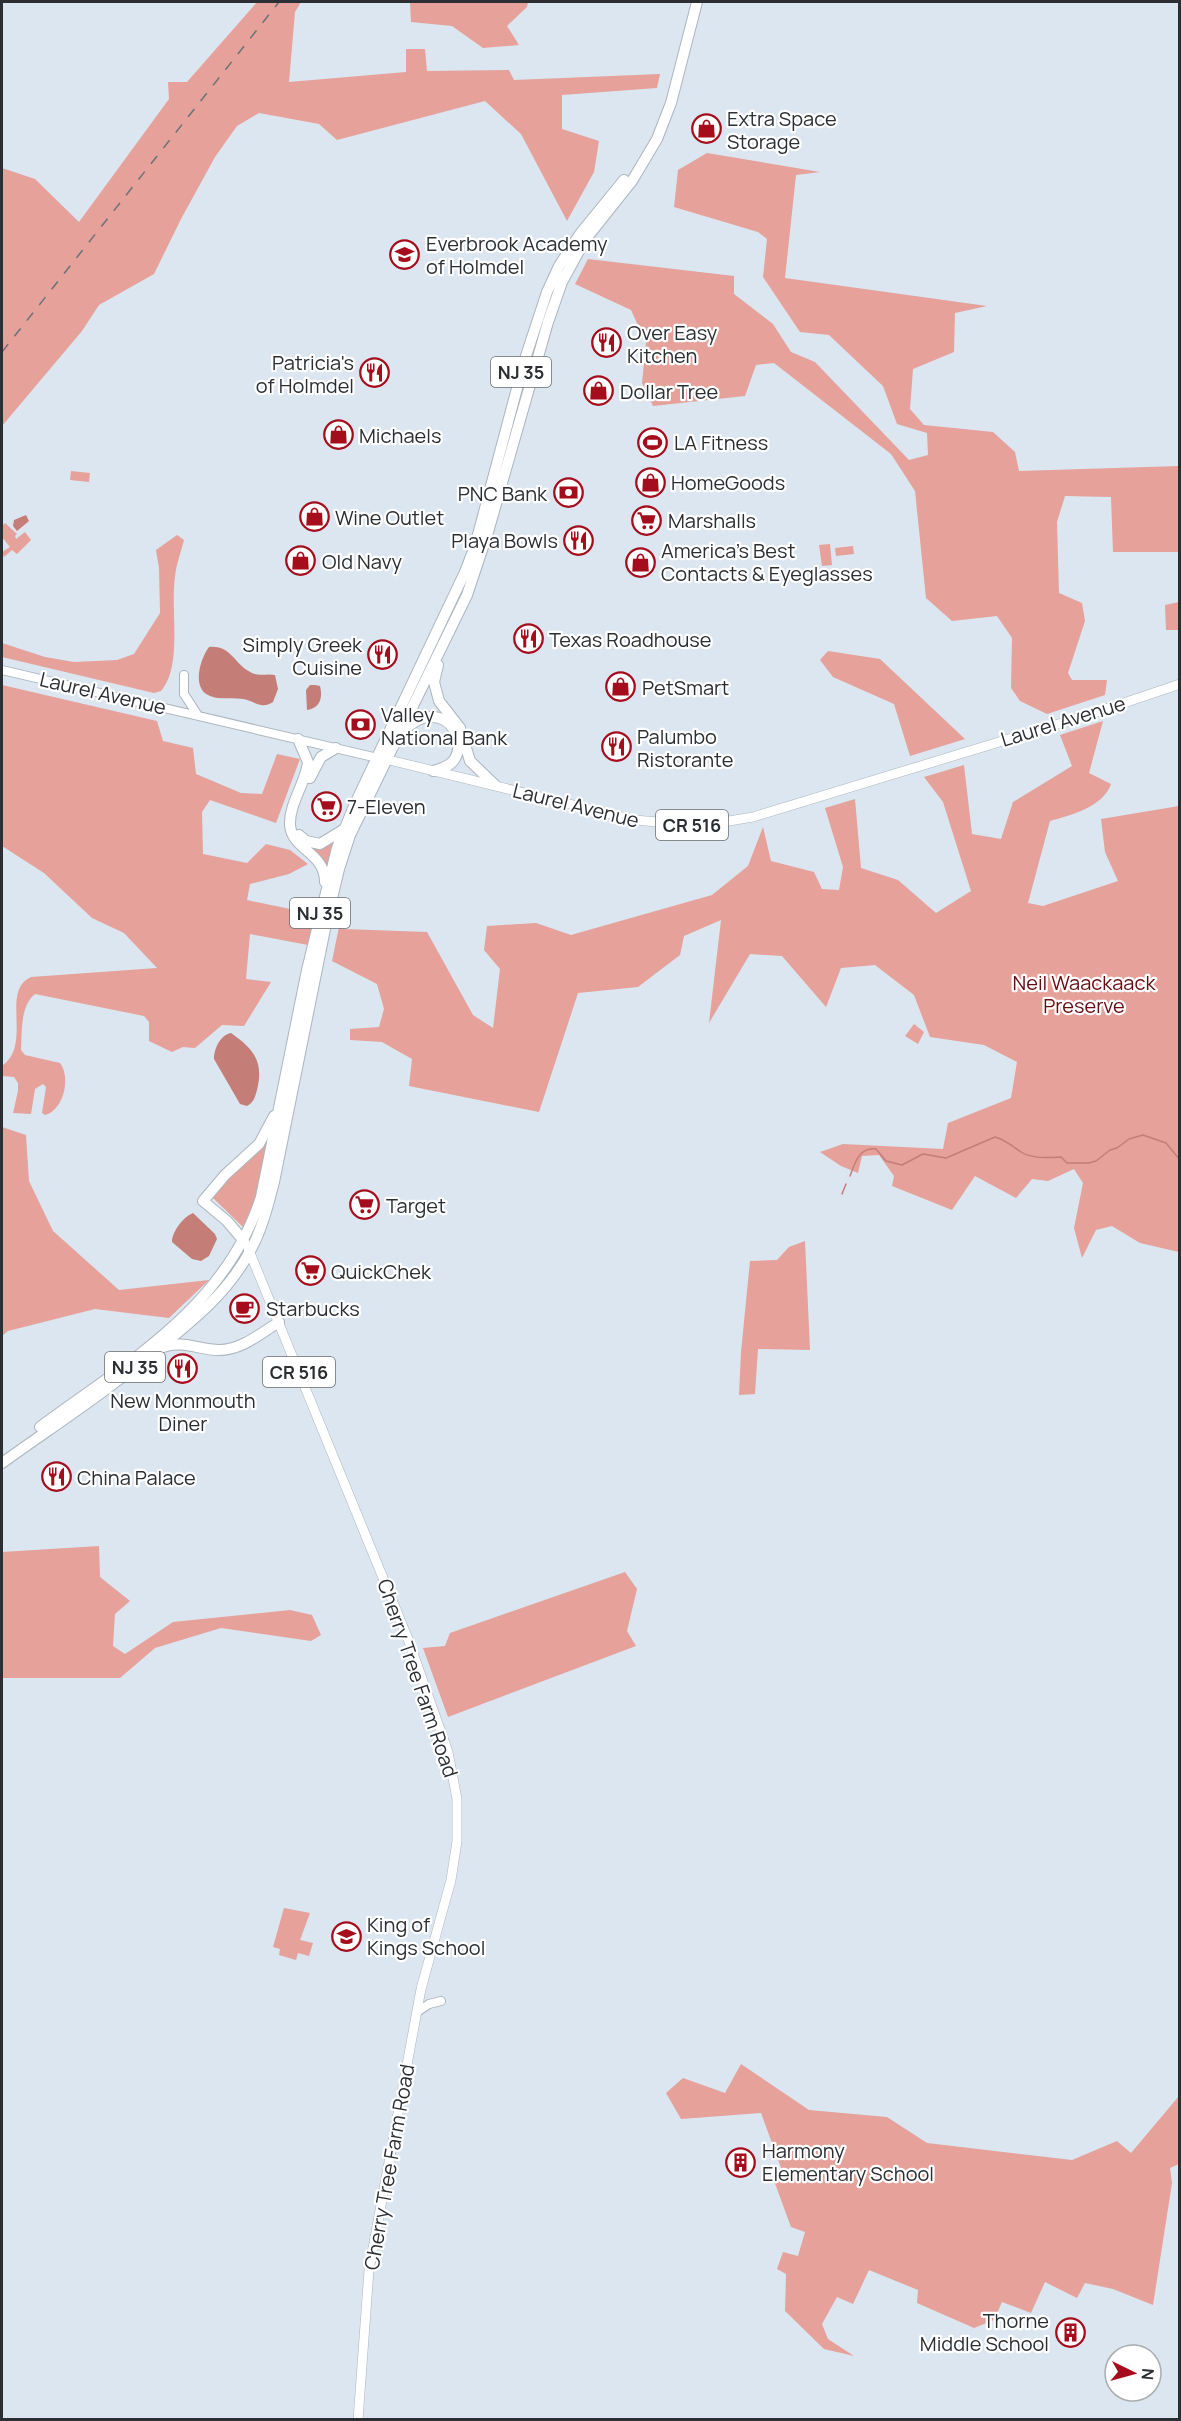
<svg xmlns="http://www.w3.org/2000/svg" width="1181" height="2421" viewBox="0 0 1181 2421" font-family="Manrope,sans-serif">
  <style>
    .green { fill: #e5a19a }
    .water { fill: #c57d77 }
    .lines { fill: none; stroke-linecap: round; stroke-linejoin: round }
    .stream { stroke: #c57d77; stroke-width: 1.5 }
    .secondary-casing { stroke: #abb5be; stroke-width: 10 }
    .primary-casing { stroke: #abb5be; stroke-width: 10 }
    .highway-casing { stroke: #abb5be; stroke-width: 12 }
    .secondary { stroke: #fff; stroke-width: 8 }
    .primary { stroke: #fff; stroke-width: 9 }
    .highway { stroke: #fff; stroke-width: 10 }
    .rail { stroke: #6b7278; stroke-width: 1.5; stroke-dasharray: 10 10; stroke-linecap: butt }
    .labels { text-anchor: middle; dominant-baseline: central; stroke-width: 4.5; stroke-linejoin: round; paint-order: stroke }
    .shield { fill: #fff; stroke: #6b6d70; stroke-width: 1.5 }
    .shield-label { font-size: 18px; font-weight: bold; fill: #2b2f33 }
    .poi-label { font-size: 20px; fill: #2b2f33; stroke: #fff; text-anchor: start }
    .street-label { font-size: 20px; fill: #2b2f33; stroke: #fff }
    .park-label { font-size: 20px; fill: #650d11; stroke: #fff }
  </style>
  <rect width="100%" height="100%" fill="#dbe6f0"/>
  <path class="green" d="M257,2h44l-6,10 -6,70 117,-10v-23h19l2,22 82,-1 5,10 146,-6 -3,14 -95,7v34l37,12 -5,31 -27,49 -46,-87 -36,-33 -148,39 -18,-16 -60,-11 -22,13 -22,31 -34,62 -27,55 -55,31 -17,26 -80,95v-258l33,11 44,43 90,-123 -1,-17h19z
    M410,2h118l-1,5 -20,19 12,19 -36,3 -31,-22 -41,-4z
    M707,153l113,19 -24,3 -11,103 202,28 -32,7 -1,39 -41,17 -3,40 14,16 69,7 22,20 4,19 160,-5v86h-66l-2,-55 -46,-1 -8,26 2,71 23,10 3,18 -17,52 4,7h35l-2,15 -58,19 -27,-13 -9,-13 1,-50 -15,-22 -45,5 -26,-23 -11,-107 -24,-37 -117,-91 -18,2 -11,31 -92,10 -11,-23 4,-40 -15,-33 -56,-26 13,-25 146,17v18l39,30 18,28 24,10 94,98 19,-5 -1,-22 -30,-9 -14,-38 -54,-51 -29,-3 -37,-55 4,-38 -9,-7 -84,-25 4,-37z
    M71,471l19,2 -1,9 -19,-2z
    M5,523l12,11 -2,2 1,3 9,-7 6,8 -14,14 -5,-4 -8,7 -2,-5 8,-5 -8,-10v-11z
    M177,535l7,5c-3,12 -8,25 -9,37 -5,33 8,88 -14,114l-7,2 -152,-36v-14l43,14 29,5 43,-2 17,-6 26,-41 -1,-45 -3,-18z
    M830,544l2,21 -10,1 -3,-21z
    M853,546l1,8 -18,2 -1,-8z
    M1179,602v28h-13l-1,-25z
    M828,651l52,8 85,80 -55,17 -16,-52 -61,-27 -13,-17z
    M2,685l155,36 6,20 30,7 3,26 45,19 21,1 15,-40 23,5 -24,64 -66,-23 -8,12 1,42 44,9 19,-19 24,6 18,14 -19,10 -39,10 -3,16 67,14 -6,31 -58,-11 -4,45 25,3 -27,44 -22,-1 -27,23 -12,-1 -11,5 -23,-11v-19l-5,-6 -109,-22c-15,12 -13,38 -14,56l4,5 35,8c11,14 4,47 -15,52l-3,-2 4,-26 -3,-3 -8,5 -4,25 -18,-1 5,-22v-8l-4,-6 -12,-1v-10c31,-22 -2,-75 29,-89l126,-9 -33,-35 -32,-15 -48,-45 -42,-27z
    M1103,721l-14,52 22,11c-8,23 -40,31 -61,37l-22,82 15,3 75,-25 -13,-29 -4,-33 78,-13v446l-39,-9 -28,-17 -16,4 -14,28 -8,-30 9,-45 -9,-14 -26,12 -16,-2 -16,19 -41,-22 -23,34 -60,-24 2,-10 -15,-21 -17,1 -4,17 -17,-7 -21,-14 23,-8 100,5 5,-26 63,-25 6,-36 -33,-17 -54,-8 -16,-42 -39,-30 -34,3 -15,39 -44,-51 -32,-2 -41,69 12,-103 -37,16 -4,19 -42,32 -60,6 -39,119 -130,-26 3,-27 -30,-17 -32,-2v-11l29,-2 5,-18 -7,-25 -45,-23 7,-34 4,2 84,3 46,83 20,13 7,-59 -16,-19 3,-24 49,-3 35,12 141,-40 36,-29 15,-39 8,34 43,11 8,17 17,1 4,-23 -18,-59 30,-9 6,69 37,12 38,33 35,-22 -28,-89 -19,-25 40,-12 8,69 29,5 12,-37 59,-36 -12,-31z
    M334,843l-8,26 -20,-25 27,-2z
    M914,1024l10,8 -6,12 -13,-8z
    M2,1127l24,8 3,46 24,50 66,59 90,-10 -40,38 -74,-9 -87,22 -6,5z
    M267,1140l1,1 -12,57 -13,29 -30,-29c11,-23 39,-36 54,-58z
    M805,1241l5,109 -52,-1 -3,45 -16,1 2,-43 9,-91 27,-1 12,-13z
    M99,1546l1,31 30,24 -15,13 -2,32 12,8 48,-32 117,-12 22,5 9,20 -10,6 -90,-13 -66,20 -35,30h-118v-126z
    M625,1572l12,17 -10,42 9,15 -188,71 -25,-69 22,-2 5,-13z
    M284,1908l26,5 -10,27 13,3 -4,13 -11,-3 -2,7 -17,-5 1,-6 -7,-2z
    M741,2064l68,46 78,7 40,26 145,17 45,-19 14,12 48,-57v68l-9,4 2,15 -19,122 -40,-16 -28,-6 -8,15 -32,-16 -14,31 -29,-11 -8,18 -20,8 -57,-25 1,-13 -49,-20 -16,34 -16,-7 -15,27 6,15 26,17 -30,-7 -39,-38 1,-37 -9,-5 6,-17 15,4 7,-24 -14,-5 -18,-49 10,-5 -22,-60 -80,6 -15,-26 17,-15 42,15z"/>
  <path class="water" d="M26,515l3,6 -12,10 -4,-5 1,-6z
    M209,647c23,-2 25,18 43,26 8,4 15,0 23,2l3,14 -5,13c-12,8 -18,-1 -30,-3 -11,-2 -23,1 -33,-3 -19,-7 -10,-37 -1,-49z
    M315,685l5,1c3,12 0,22 -13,24l-1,-20 4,-5z
    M231,1033c23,16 33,29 26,57 -2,7 -3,12 -10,16l-7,-2 -26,-45c0,-10 6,-24 17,-26z
    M193,1213l22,21 2,5 -8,17 -8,5 -9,-2 -20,-17c0,-10 11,-25 21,-29z"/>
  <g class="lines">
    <path class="stream" d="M850,1176c5,-13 9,-29 26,-27l10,12 16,4 21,-11 23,4 49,-21c11,3 17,9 26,15 10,7 28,6 40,5l6,6h22l7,-2 14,-11 7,-2 12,-9 14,-4 23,8 14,17
      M842,1194l4,-10"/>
    <defs>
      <path id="secondary" d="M2,670l380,89
        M184,675v19l13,20
        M417,2012l12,-8 12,-3"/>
      <path id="primary" d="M385,759l250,61 56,5 26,-2 36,-6 338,-103 89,-30
        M248,1248l160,391 40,113 9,47v42l-6,39 -30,109 -52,281 -11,150"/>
      <path id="highway" d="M438,665l-4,17 5,19 21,27 10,33 25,24
        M402,732c7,-7 17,-15 28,-15 22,-2 36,25 24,43 -5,7 -14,9 -21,11
        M298,739l10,23c-2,21 -19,41 -18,63 2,25 35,27 35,57
        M310,778l11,-21 15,-9
        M299,835l7,6 14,3 23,-14
        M244,1241l-17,-20 -24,-20 22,-26 34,-31 15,-28
        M163,1347c19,-7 37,3 56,3 23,0 42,-17 60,-28
        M40,1427c88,-65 186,-120 221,-230l46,-227 30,-122 17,-42 111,-234 10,-26 49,-184 23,-70 12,-26 21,-32 44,-54
        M2,1463c53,-38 108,-74 158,-116 35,-28 69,-56 90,-96 12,-21 18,-46 24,-69l53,-263 12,-50 11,-34 117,-240 21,-63 60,-210 14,-40 23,-42 47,-59 25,-42 14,-36 26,-101"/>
    </defs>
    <use href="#secondary" class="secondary-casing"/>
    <use href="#primary" class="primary-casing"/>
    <use href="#highway" class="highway-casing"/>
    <use href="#secondary" class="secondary"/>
    <use href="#primary" class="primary"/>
    <use href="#highway" class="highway"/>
    <path class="rail" d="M2,352l277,-350"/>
  </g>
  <defs>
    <symbol id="shop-ring" viewBox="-11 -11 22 22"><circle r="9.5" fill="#fff" stroke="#a50d1c" stroke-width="1.5"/><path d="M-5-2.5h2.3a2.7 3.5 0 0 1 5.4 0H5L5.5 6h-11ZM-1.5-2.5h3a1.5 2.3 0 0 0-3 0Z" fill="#a50d1c"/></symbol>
    <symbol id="school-ring" viewBox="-11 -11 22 22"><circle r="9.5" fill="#fff" stroke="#a50d1c" stroke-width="1.5"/><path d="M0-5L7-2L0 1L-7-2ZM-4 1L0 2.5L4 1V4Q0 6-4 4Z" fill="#a50d1c"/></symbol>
    <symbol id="restaurant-ring" viewBox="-11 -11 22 22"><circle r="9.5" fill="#fff" stroke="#a50d1c" stroke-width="1.5"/><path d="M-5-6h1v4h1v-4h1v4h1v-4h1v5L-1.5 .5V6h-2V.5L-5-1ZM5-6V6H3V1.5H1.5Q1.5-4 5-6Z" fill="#a50d1c"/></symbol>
    <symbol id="stadium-ring" viewBox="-11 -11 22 22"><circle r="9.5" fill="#fff" stroke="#a50d1c" stroke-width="1.5"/><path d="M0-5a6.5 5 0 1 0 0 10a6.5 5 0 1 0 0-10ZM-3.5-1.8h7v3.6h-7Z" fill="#a50d1c"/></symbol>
    <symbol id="bank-ring" viewBox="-11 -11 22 22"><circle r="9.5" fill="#fff" stroke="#a50d1c" stroke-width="1.5"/><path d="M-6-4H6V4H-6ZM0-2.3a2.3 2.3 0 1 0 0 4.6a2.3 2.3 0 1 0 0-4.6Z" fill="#a50d1c"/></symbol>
    <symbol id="supermarket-ring" viewBox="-11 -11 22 22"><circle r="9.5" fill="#fff" stroke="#a50d1c" stroke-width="1.5"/><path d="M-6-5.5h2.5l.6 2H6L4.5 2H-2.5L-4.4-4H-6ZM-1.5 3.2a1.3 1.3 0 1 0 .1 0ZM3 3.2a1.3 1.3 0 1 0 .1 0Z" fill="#a50d1c"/></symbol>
    <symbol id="cafe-ring" viewBox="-11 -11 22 22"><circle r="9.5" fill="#fff" stroke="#a50d1c" stroke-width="1.5"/><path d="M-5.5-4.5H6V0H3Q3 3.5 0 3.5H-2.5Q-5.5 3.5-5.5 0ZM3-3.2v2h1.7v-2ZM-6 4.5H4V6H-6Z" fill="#a50d1c"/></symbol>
    <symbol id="building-ring" viewBox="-11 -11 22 22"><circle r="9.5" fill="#fff" stroke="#a50d1c" stroke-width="1.5"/><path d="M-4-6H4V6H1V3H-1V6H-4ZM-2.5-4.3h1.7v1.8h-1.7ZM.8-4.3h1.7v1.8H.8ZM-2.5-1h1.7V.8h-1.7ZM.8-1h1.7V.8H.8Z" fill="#a50d1c"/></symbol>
  </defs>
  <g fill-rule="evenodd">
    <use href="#shop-ring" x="690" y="112" width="33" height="33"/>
    <use href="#school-ring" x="388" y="238" width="33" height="33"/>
    <use href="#restaurant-ring" x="590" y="326" width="33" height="33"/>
    <use href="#restaurant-ring" x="358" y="356" width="33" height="33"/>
    <use href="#shop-ring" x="582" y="374" width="33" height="33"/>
    <use href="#shop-ring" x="322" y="418" width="33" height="33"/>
    <use href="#stadium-ring" x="636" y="426" width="33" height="33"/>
    <use href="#shop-ring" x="634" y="466" width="33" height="33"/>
    <use href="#bank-ring" x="552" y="476" width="33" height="33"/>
    <use href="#shop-ring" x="298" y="500" width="33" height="33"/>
    <use href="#supermarket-ring" x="630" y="504" width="33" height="33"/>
    <use href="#restaurant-ring" x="562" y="524" width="33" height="33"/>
    <use href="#shop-ring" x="284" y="544" width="33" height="33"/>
    <use href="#shop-ring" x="624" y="546" width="33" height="33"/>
    <use href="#restaurant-ring" x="512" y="622" width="33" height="33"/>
    <use href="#restaurant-ring" x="366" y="638" width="33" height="33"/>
    <use href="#shop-ring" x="604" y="670" width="33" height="33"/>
    <use href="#bank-ring" x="344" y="708" width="33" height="33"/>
    <use href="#restaurant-ring" x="600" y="730" width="33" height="33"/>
    <use href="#supermarket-ring" x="310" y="790" width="33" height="33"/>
    <use href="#supermarket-ring" x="348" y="1188" width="33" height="33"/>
    <use href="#supermarket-ring" x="294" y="1254" width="33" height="33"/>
    <use href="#cafe-ring" x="228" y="1292" width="33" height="33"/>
    <use href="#restaurant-ring" x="166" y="1352" width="33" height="33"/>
    <use href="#restaurant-ring" x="40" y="1460" width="33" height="33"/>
    <use href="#school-ring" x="330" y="1920" width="33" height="33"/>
    <use href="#building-ring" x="724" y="2146" width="33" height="33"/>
    <use href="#building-ring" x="1054" y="2316" width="33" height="33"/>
  </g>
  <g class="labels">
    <g class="shield">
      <rect x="491" y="357" width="60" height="30" rx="4.5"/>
      <rect x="656" y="810" width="72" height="30" rx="4.5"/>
      <rect x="290" y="898" width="60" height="30" rx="4.5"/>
      <rect x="105" y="1352" width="60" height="30" rx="4.5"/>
      <rect x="263" y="1357" width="72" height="30" rx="4.5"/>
    </g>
    <g class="shield-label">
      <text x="521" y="372">NJ 35</text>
      <text x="692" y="825">CR 516</text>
      <text x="320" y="913">NJ 35</text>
      <text x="135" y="1367">NJ 35</text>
      <text x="299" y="1372">CR 516</text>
    </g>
    <g class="poi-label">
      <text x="727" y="118">Extra Space<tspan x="727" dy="23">Storage</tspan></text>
      <text x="426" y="243">Everbrook Academy<tspan x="426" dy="23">of Holmdel</tspan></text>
      <text x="627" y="332">Over Easy<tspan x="627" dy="23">Kitchen</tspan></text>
      <text x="354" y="362" text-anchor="end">Patricia's<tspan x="354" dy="23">of Holmdel</tspan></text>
      <text x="620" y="391">Dollar Tree</text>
      <text x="359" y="435">Michaels</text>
      <text x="674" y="442">LA Fitness</text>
      <text x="671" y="482">HomeGoods</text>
      <text x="547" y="493" text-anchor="end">PNC Bank</text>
      <text x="335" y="517">Wine Outlet</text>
      <text x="668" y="520">Marshalls</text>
      <text x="558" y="540" text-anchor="end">Playa Bowls</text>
      <text x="661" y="550">America's Best<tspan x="661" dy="23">Contacts &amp; Eyeglasses</tspan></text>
      <text x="322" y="561">Old Navy</text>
      <text x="549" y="639">Texas Roadhouse</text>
      <text x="362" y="644" text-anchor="end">Simply Greek<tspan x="362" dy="23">Cuisine</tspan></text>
      <text x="642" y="687">PetSmart</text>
      <text x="381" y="714">Valley<tspan x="381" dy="23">National Bank</tspan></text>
      <text x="637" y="736">Palumbo<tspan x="637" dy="23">Ristorante</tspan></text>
      <text x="347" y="806">7-Eleven</text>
      <text x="386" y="1205">Target</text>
      <text x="331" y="1271">QuickChek</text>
      <text x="266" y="1308">Starbucks</text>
      <text x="183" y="1400" text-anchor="middle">New Monmouth<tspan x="183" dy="23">Diner</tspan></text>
      <text x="77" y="1477">China Palace</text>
      <text x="367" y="1924">King of<tspan x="367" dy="23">Kings School</tspan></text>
      <text x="762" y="2150">Harmony<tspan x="762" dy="23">Elementary School</tspan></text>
      <text x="1049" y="2320" text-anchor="end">Thorne<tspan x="1049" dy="23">Middle School</tspan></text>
    </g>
    <g class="street-label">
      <text transform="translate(103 693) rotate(13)">Laurel Avenue</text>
      <text transform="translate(1063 721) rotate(-17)">Laurel Avenue</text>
      <text transform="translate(576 805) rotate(14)">Laurel Avenue</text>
      <text transform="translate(418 1678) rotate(71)">Cherry Tree Farm Road</text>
      <text transform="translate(389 2167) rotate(-80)">Cherry Tree Farm Road</text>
    </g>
    <g class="park-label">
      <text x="1084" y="982">Neil Waackaack<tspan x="1084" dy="23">Preserve</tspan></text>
    </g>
  </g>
  <rect width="1181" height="2421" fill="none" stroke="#2b2f33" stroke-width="6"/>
  <g transform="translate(1133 2373) rotate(95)"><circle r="28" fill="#ffffff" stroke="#aaacad" stroke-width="1.5"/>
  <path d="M0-4.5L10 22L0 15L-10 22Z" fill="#a50d1c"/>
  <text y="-9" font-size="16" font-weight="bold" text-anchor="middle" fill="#2b2f33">N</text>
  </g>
</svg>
